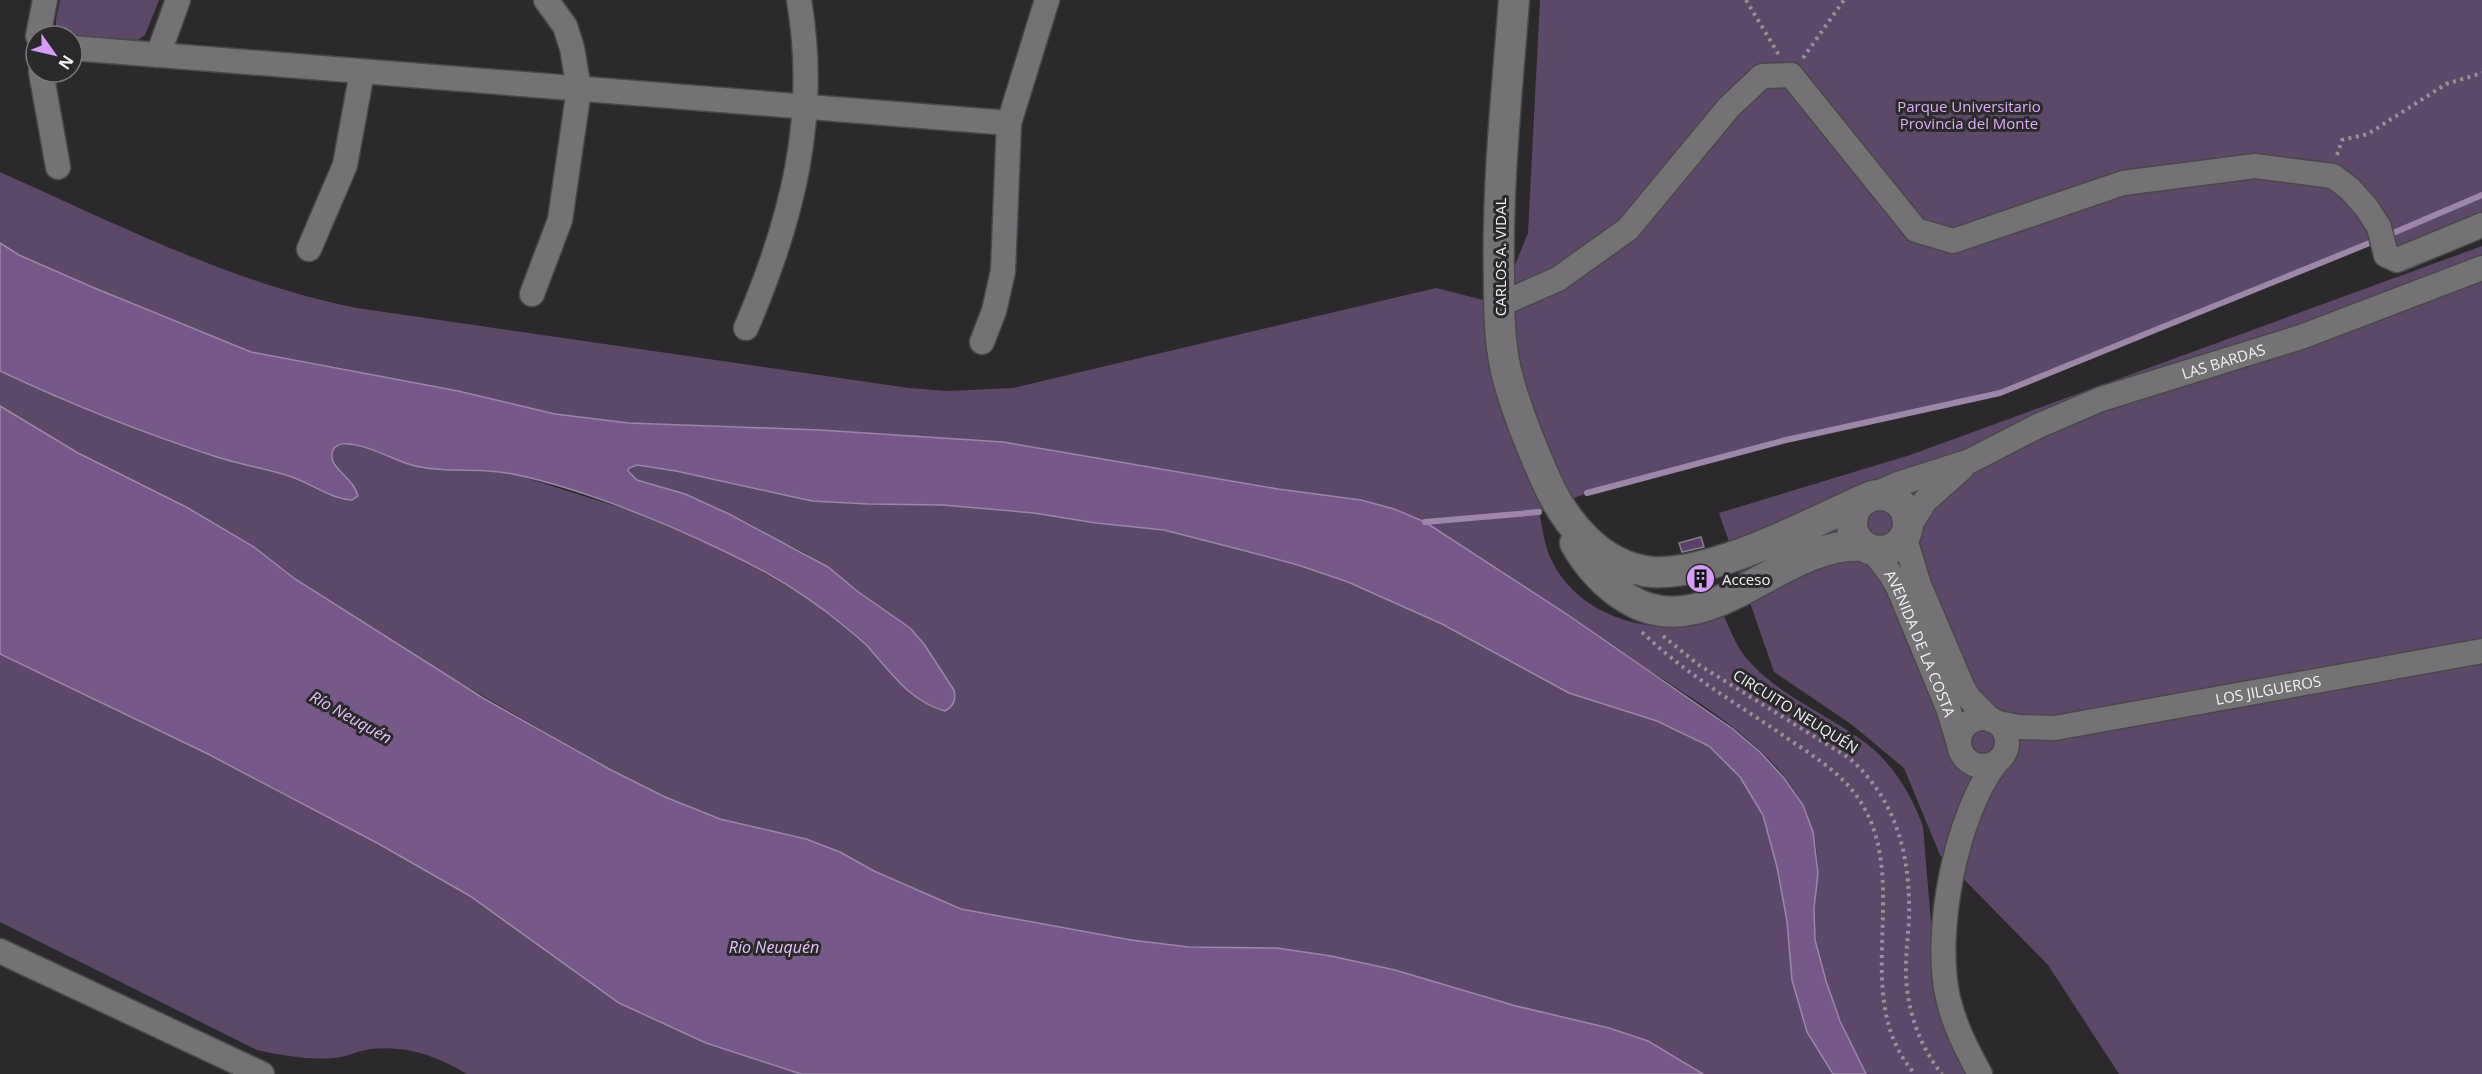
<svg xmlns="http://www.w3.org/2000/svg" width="2482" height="1074" viewBox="0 0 2482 1074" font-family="'Open Sans',sans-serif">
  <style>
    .green { fill: #5c4868 }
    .water { fill: #775989; stroke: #9c87a9; stroke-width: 1.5 }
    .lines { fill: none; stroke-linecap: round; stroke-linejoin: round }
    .stream { stroke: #9c87a9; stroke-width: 6 }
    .building { fill: #5b3e6c; stroke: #848285; stroke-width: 1.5 }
    .minor-casing { stroke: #49484a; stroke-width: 27 }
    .tertiary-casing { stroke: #49484a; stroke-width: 33 }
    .path { stroke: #949295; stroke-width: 4; stroke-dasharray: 3 4.5; stroke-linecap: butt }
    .minor { stroke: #747275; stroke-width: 24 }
    .tertiary { stroke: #747275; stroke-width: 30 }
    .labels { text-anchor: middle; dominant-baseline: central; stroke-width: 6; stroke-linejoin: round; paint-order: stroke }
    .park-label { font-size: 15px; fill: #dcaef7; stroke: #2b292c }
    .street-label { font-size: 15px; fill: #f3f2f4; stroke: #2b292c }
    .poi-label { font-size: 15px; fill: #f3f2f4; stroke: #2b292c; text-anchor: start }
    .water-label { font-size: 16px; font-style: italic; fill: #e6c1fc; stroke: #2b292c }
  </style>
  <rect width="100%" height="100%" fill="#2b292c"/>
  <path class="green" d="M60,0h99l-14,35 -9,6 -68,-5 -12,-10v-7z
    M1540,0h942v225l-73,31 -28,-18 -381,155 -214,47 -199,53 -48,19c4,16 5,35 13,49 22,46 77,69 127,65 15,-1 30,-8 44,-12 7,15 13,32 24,45 33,38 81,55 120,85 26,20 46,53 56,83l13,156 34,91h-104c-20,-42 -44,-88 -51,-135 -2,-22 1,-42 3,-63 1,-22 -5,-51 -15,-71 -33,-64 -116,-109 -174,-148 -67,-46 -135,-92 -204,-135l-31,-13 -33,-9 -83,-11 -275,-47 -183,-12 -191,-7 -74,-9 -97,-23 -207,-39 -159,-65 -73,-32 -19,-12v-71c117,52 231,111 357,136l552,80 38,3 66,-3 423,-100 63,16 29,-71z
    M2482,246v828h-363l-71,-109 -108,-110 -36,-87 -53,-44 -77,-52 -55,-159 191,-58z
    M0,371l92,40 70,26 56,20 75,20 49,23 13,-12c-10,-15 -46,-45 -3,-44l94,25 65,4 120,38 96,41 81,46 59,48 30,35 23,19 17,9 -13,-65 -14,-16 -53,-37 -29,-24 -25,-15 -118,-58 -52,-16 -5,-7 1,-3 8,-3 39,6 136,30 56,3 75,1 91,8 62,10 68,7 74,19 60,16 50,17 94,42 127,69 88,28 52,25 31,31 23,38 14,52 30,165 26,42h-130l-55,-33 -39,-13 -93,-22 -121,-36 -64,-14 -54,-8 -88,-1 -58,-7 -170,-31 -87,-38 -34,-19 -34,-13 -86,-20 -55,-22 -54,-27 -173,-100 -143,-91 -41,-32 -66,-39 -110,-55 -78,-47z
    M0,654l206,99 173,91 91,52 97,70 139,77 95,31h-334c-30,-18 -61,-29 -96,-25 -12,1 -24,8 -36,9 -27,2 -51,-2 -78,-8l-257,-128z"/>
  <path class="water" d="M0,243l19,12 73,32 159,65 207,39 97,23 74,9 191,7 183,12 275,47 83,11 33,9 31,13 140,91 168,116 27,23 24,26 19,27 10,27 5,41 -4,36 1,31 11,41 14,40 26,53h-33l-26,-42 -15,-52 -5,-59 -10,-54 -14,-52 -23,-38 -31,-31 -52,-25 -88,-28 -127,-69 -94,-42 -50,-17 -60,-16 -74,-19 -68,-7 -62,-10 -91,-8 -75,-1 -56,-3 -136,-30 -39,-6 -8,3 -1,3 9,9 48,14 44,20 99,53 29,24 53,37 14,16 30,46c2,10 0,16 -9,21 -34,-9 -54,-38 -76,-63 -7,-8 -16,-14 -24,-21 -35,-30 -77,-55 -119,-75 -65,-31 -143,-63 -213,-78 -37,-8 -78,2 -113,-13 -13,-5 -59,-28 -67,-11 -2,4 -1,10 1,13 7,12 20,18 24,33l-6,4c-21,-1 -40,-16 -60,-23 -24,-8 -50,-12 -75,-20 -74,-24 -147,-53 -217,-86z
    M0,406l78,47 110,55 66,39 41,32 188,119 128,72 54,27 55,22 86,20 34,13 34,19 87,38 170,31 58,7 88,1 54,8 64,14 121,36 93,22 39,13 55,33h-902l-95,-31 -87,-40 -149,-107 -91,-52 -173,-91 -206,-99z"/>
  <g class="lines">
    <path class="stream" d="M2386,236l96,-41
      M1587,493l199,-53 214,-47 377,-153
      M1425,522l114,-10"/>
  </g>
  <path class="building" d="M1701,537l3,10 -22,5 -3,-9z"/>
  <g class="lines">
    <defs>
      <g id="minor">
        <path d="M38,36l7,-36"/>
        <path d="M72,48l937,75"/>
        <path d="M158,55l20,-55"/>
        <path d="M41,72l17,95"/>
        <path d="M309,249l36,-84 17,-93"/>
        <path d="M532,294l28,-74 19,-131 -7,-41 -7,-22 -19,-26"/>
        <path d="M1499,305l59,-26 70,-50 101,-122 33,-31 29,-1 125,155 37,11 170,-58 132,-17 78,10 17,13 16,18 13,20 7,28 11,5 85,-35"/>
        <path d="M746,328c46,-107 73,-211 53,-328"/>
        <path d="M982,342l12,-31 9,-40 6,-148 38,-123"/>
        <path id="s1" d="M1873,495l25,-11 72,-23 68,-35 63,-27 200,-62 181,-69"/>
        <path d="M1908,528l17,-27 37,-33"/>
        <path d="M1904,536l15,49 43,101 7,12 22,22"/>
        <path id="s2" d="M1872,550l18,23 8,14 50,121 11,36"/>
        <circle cx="1983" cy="742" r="24"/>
        <path id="s3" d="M1998,723l21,4 36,1 427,-77"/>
        <path d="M0,951l262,123"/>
        <path d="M1980,1074c-13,-24 -26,-49 -32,-76 -15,-65 8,-183 48,-235"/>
      </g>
      <path id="tertiary" d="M1514,0c-7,92 -17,184 -15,276 0,31 0,64 7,95 9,36 24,73 39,107 19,44 55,89 107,94 60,4 157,-48 213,-73
        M1852 523a28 28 0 1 1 56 0a28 28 0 1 1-56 0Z
        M1575,543c13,23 30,42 53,56 81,49 153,-59 235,-53"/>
    </defs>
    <use href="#minor" class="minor-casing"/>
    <use href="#tertiary" class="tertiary-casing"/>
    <path class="path" d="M1746,0l33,55
      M1803,58l41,-58
      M2337,155l5,-15 26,-6 78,-50 36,-11
      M1642,632c42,41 94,71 142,104 29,20 60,38 78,68 50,83 -14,194 53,270
      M1663,636l36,29 150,93c43,37 59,88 60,144 1,22 -3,43 -3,65 -1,37 12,78 36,107"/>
    <use href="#minor" class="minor"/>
    <use href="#tertiary" class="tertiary"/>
  </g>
  <defs>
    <symbol id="building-disc" viewBox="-11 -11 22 22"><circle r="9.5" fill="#d79bf9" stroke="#2b292c"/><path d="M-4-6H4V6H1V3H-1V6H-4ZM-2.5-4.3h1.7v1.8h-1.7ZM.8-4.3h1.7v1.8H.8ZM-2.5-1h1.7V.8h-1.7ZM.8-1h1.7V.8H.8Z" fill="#111"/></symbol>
  </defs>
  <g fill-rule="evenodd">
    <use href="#building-disc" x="1684" y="562" width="33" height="33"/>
  </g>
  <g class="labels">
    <g class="park-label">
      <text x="1969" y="106">Parque Universitario<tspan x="1969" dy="17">Provincia del Monte</tspan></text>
    </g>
    <g class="street-label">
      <text transform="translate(1500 257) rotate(-90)">CARLOS A. VIDAL</text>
      <text stroke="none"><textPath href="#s1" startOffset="376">LAS BARDAS</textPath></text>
      <text stroke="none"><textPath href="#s2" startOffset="106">AVENIDA DE LA COSTA</textPath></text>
      <text stroke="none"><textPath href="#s3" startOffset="274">LOS JILGUEROS</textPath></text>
      <text transform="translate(1796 711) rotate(32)">CIRCUITO NEUQUÉN</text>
    </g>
    <g class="poi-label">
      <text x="1722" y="579">Acceso</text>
    </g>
    <g class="water-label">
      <text transform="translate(351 717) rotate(29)">Río Neuquén</text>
      <text x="774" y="947">Río Neuquén</text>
    </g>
  </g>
  <g transform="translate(54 54) rotate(124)"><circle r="28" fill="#2b292c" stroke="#7b797c" stroke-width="1.5"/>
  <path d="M0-4.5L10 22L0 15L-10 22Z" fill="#d79bf9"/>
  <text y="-9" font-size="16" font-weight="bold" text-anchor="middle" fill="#f3f2f4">N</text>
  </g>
</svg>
